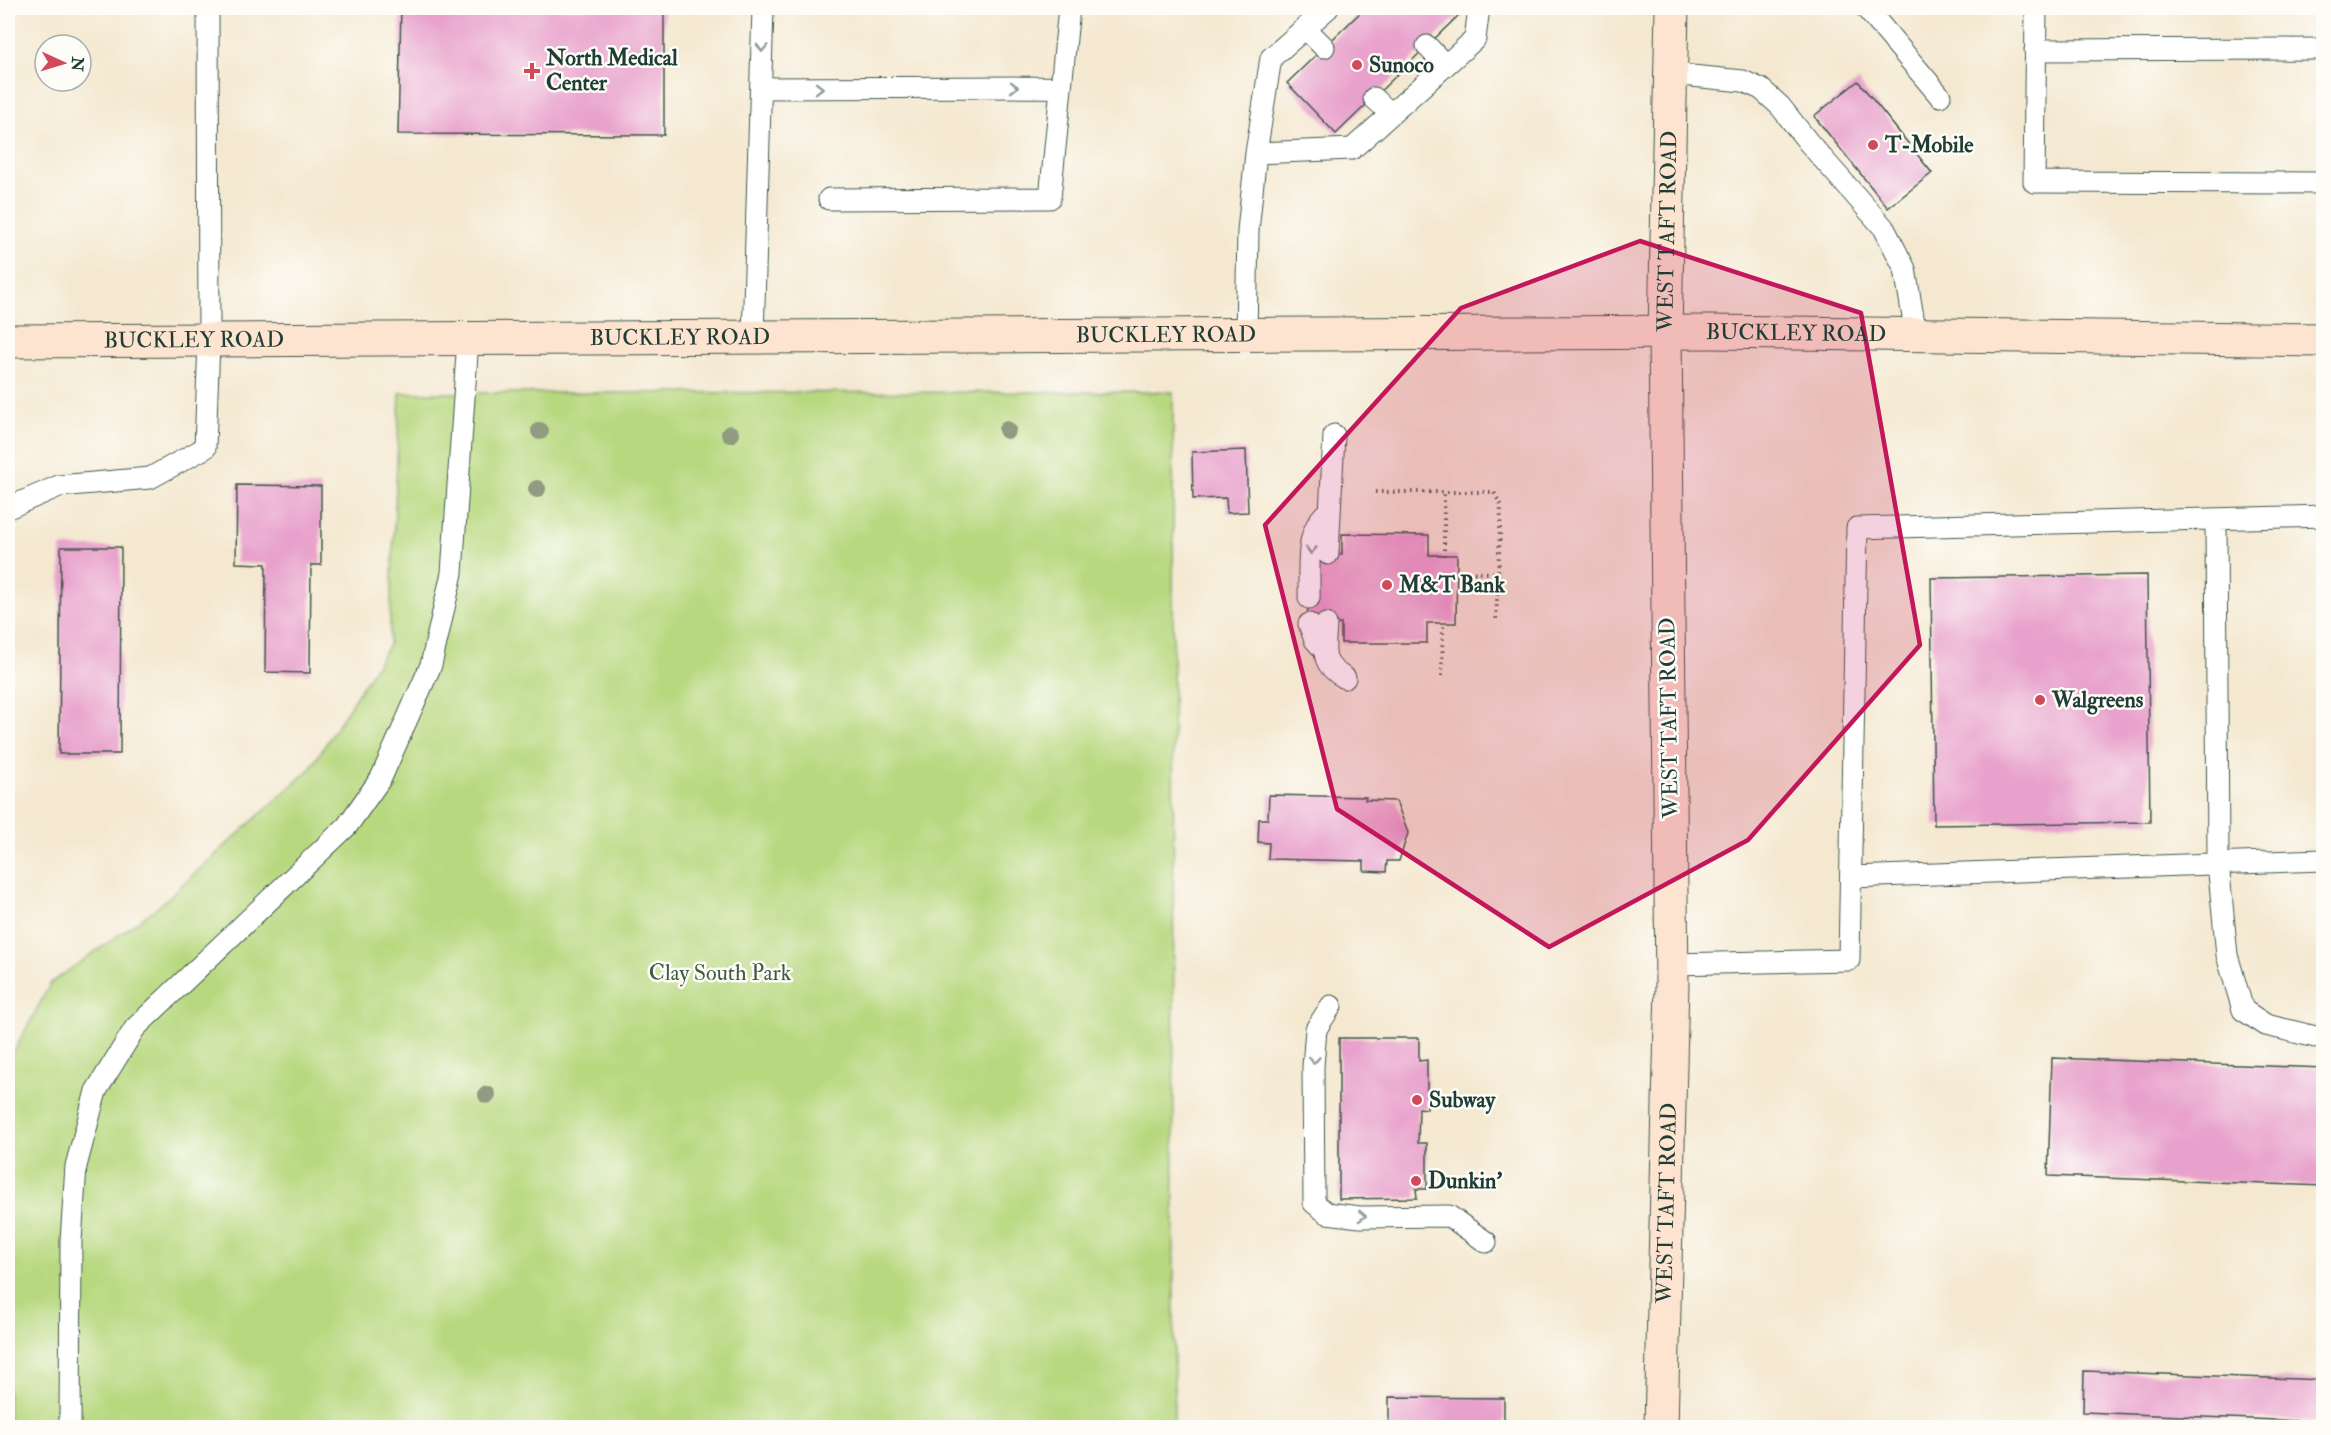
<svg xmlns="http://www.w3.org/2000/svg" width="2331" height="1435" viewBox="0 0 2331 1435" font-family="'IM FELL Double Pica',serif">
  <style>
    .green { fill: #b8d87f; stroke: #6c8a5a; stroke-width: 1.5 }
    .building { fill: #e8a1cc }
    .lines { fill: none; stroke-linecap: round; stroke-linejoin: round }
    .lane-casing { stroke: #3f574b; stroke-width: 23 }
    .secondary-casing { stroke: #3f574b; stroke-width: 35 }
    .path { stroke: #3f574b; stroke-width: 4; stroke-dasharray: 1.5 4.5; stroke-linecap: butt }
    .lane { stroke: #fff; stroke-width: 21 }
    .secondary { stroke: #fde4d0; stroke-width: 33 }
    .tree { fill: #909b82 }
    .oneway { stroke: #8f9e9a }
    .marked { fill: #c2185b; fill-opacity: 0.2; stroke: #c2185b; stroke-width: 4.5; stroke-linejoin: round }
    .poi-dot { fill: #d1495b; stroke: #fdfcf7; stroke-width: 2 }
    .labels { text-anchor: middle; dominant-baseline: central; stroke-width: 5; stroke-linejoin: round; paint-order: stroke }
    .poi-label { font-size: 22px; font-weight: bold; fill: #1f3d34; stroke: #fdfcf7; text-anchor: start }
    .street-label { font-size: 22px; fill: #1f3d34; stroke: #fdfcf7 }
    .park-label { font-size: 22px; fill: #3e5c43; stroke: #fdfcf7 }
  </style>
  <rect width="100%" height="100%" fill="#fdfcf7"/>
  <filter id="ink" filterUnits="userSpaceOnUse"><feTurbulence type="fractalNoise" baseFrequency=".0167" numOctaves="2"/><feDisplacementMap in="SourceGraphic" scale="12" xChannelSelector="R" yChannelSelector="G"/><feConvolveMatrix kernelMatrix="1 2 1 2 8 2 1 2 1" color-interpolation-filters="sRGB"/></filter>
  <filter id="wash" filterUnits="userSpaceOnUse"><feTurbulence type="fractalNoise" baseFrequency=".008" numOctaves="4" result="noise"/><feDisplacementMap in="SourceGraphic" scale="24" xChannelSelector="R" yChannelSelector="G"/><feGaussianBlur stdDeviation="1.35" result="paint"/><feColorMatrix in="noise" values="0 0 0 0 0 0 0 0 0 0 0 0 0 0 0 0 0 1.4 0 .05"/><feComposite in="paint" operator="in"/></filter>
  <g filter="url(#wash)">
    <rect width="100%" height="100%" fill="#f4e8d0"/>
    <path class="green" d="M1173,392l1,1035 -1166,1v-357l3,-14 40,-74 107,-76 152,-138 79,-124 11,-252z"/>
    <g id="blocks">
      <path class="building" d="M401,8h263v127l-266,-1z
        M1365,8h89l6,6 -124,120 -49,-51z
        M1858,81l74,92 -44,35 -74,-92z
        M1246,450l2,62 -21,1 -1,-15 -33,1 -1,-47z
        M237,485l84,1v79h-10l-1,108 -45,-1 1,-108 -30,-1z
        M1342,534l87,1v20h28l-1,68h-29v20h-86v-19h-34l1,-26 10,-44h24z
        M61,547h60l-1,207h-61z
        M2147,575l3,247 -216,3 -3,-247z
        M1269,795l97,2 -1,3 31,1 12,32 -9,28h-12l-1,11 -22,-1v-10l-96,-2 1,-16 -11,-1 1,-23h9z
        M1339,1038h80v23l8,-1v49l-8,-1 -1,35h9v46h-11l1,9 -78,1z
        M2052,1058l272,10v118l-276,-10z
        M2084,1371l240,9v42l-241,-10z
        M1389,1397l115,1v30h-115z"/>
    </g>
  </g>
  <g filter="url(#ink)">
    <use href="#blocks" fill-opacity="0" stroke="#3f574b" stroke-width="1.5"/>
    <g class="lines">
      <defs>
        <path id="lane" d="M1866,8l74,88
          M2036,8l-2,174 290,1
          M1305,28l19,19
          M1427,46l18,19
          M2035,50l289,-1
          M1671,74l72,7 18,8 19,17 29,37 75,85 21,41 11,66
          M761,88l299,-1
          M1374,98l17,16
          M1256,153l15,-95 57,-50
          M829,199l221,-1 19,-190
          M1246,334l2,-103 8,-78 96,-4 123,-110 4,-31
          M753,337l10,-329
          M8,508l51,-22 91,-8 55,-30 4,-107 -1,-333
          M2216,519l2,344 9,92 16,55 23,15 58,14
          M1328,554l6,-119
          M1309,598c1,-30 -6,-68 21,-88
          M1309,624l6,16 10,11
          M1326,624c-1,27 -7,39 19,54
          M1851,877l473,-17
          M1672,964l177,-4 8,-432 467,-12
          M1331,1006l-15,23 -3,38 1,136 13,10 33,4 89,-1 37,26
          M70,1428l1,-187 5,-75 20,-75 39,-63 212,-202 34,-48 50,-113 21,-92 16,-234"/>
        <g id="secondary">
          <path id="s1" d="M8,341l1703,-9 613,8"/>
          <path id="s2" d="M1661,1428l11,-444 -7,-651 7,-325"/>
        </g>
      </defs>
      <use href="#lane" class="lane-casing"/>
      <use href="#secondary" class="secondary-casing"/>
      <path class="path" d="M1375,492h119l7,14 -5,116
        M1444,556v-64
        M1456,572l42,1
        M1442,676l1,-53"/>
      <use href="#lane" class="lane"/>
      <use href="#secondary" class="secondary"/>
    </g>
    <g class="tree">
      <circle cx="1007" cy="430" r="9"/>
      <circle cx="540" cy="431" r="9"/>
      <circle cx="730" cy="434" r="9"/>
      <circle cx="537" cy="489" r="9"/>
      <circle cx="487" cy="1095" r="9"/>
    </g>
    <defs><path id="oneway-chevron" d="M-2-3.5L2.5 0L-2 3.5" fill="none" stroke-width="1.6" stroke-linecap="round" stroke-linejoin="round" transform="scale(1.5)"/></defs>
    <g class="oneway">
      <use href="#oneway-chevron" transform="translate(762 48) rotate(92)"/>
      <use href="#oneway-chevron" transform="translate(1014 87)"/>
      <use href="#oneway-chevron" transform="translate(819 88)"/>
      <use href="#oneway-chevron" transform="translate(1311 550) rotate(94)"/>
      <use href="#oneway-chevron" transform="translate(1314 1060) rotate(94)"/>
      <use href="#oneway-chevron" transform="translate(1362 1216) rotate(2)"/>
    </g>
  </g>
  <path class="marked" d="M1640,241l221,72 59,332 -172,195 -199,107 -212,-138 -72,-284 196,-217z"/>
  <g class="poi-dot">
    <circle cx="1357" cy="65" r="6"/>
    <path d="M529 62h6v6h6v6h-6v6h-6v-6h-6v-6h6z"/>
    <circle cx="1873" cy="145" r="6"/>
    <circle cx="1387" cy="585" r="6"/>
    <circle cx="2040" cy="700" r="6"/>
    <circle cx="1417" cy="1100" r="6"/>
    <circle cx="1416" cy="1181" r="6"/>
  </g>
  <g class="labels">
    <g class="poi-label">
      <text x="546" y="58">North Medical<tspan x="546" dy="25">Center</tspan></text>
      <text x="1369" y="65">Sunoco</text>
      <text x="1885" y="145">T-Mobile</text>
      <text x="1399" y="585">M&amp;T Bank</text>
      <text x="2052" y="700">Walgreens</text>
      <text x="1429" y="1100">Subway</text>
      <text x="1428" y="1181">Dunkin'</text>
    </g>
    <g class="street-label">
      <text stroke="none"><textPath href="#s2" startOffset="1197">WEST TAFT ROAD</textPath></text>
      <text stroke="none"><textPath href="#s1" startOffset="1788">BUCKLEY ROAD</textPath></text>
      <text stroke="none"><textPath href="#s1" startOffset="1158">BUCKLEY ROAD</textPath></text>
      <text stroke="none"><textPath href="#s1" startOffset="672">BUCKLEY ROAD</textPath></text>
      <text stroke="none"><textPath href="#s1" startOffset="186">BUCKLEY ROAD</textPath></text>
      <text transform="translate(1669 718) rotate(-91)">WEST TAFT ROAD</text>
      <text stroke="none"><textPath href="#s2" startOffset="225">WEST TAFT ROAD</textPath></text>
    </g>
    <g class="park-label">
      <text x="720" y="973">Clay South Park</text>
    </g>
  </g>
  <rect width="2331" height="1435" fill="none" stroke="#fdfcf7" stroke-width="30"/>
  <g transform="translate(63 63) rotate(94)"><circle r="28" fill="#fdfcf7" stroke="#a4b0a9" stroke-width="1.5"/>
  <path d="M0-4.5L10 22L0 15L-10 22Z" fill="#d1495b"/>
  <text y="-9" font-size="16" font-weight="bold" text-anchor="middle" fill="#1f3d34">N</text>
  </g>
</svg>
